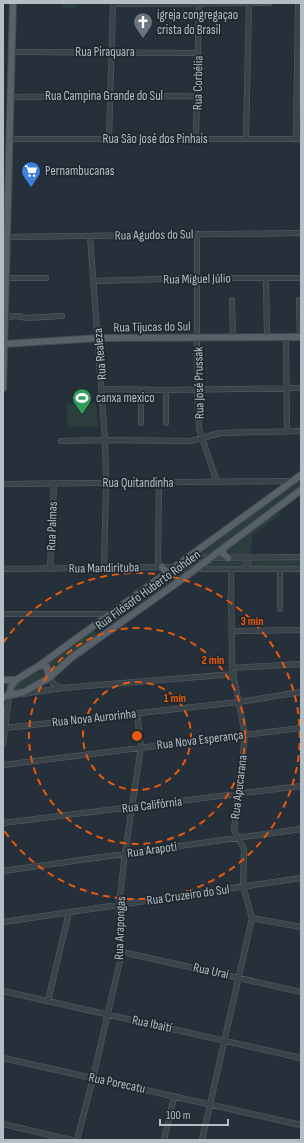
<svg xmlns="http://www.w3.org/2000/svg" width="304" height="1143" viewBox="0 0 304 1143" font-family="'Sofia Sans Condensed',sans-serif">
  <style>
    .green { fill: #2b3e3d }
    .lines { fill: none; stroke-linecap: round; stroke-linejoin: round }
    .minor-casing { stroke: #586068; stroke-width: 6 }
    .major-casing { stroke: #434b53; stroke-width: 8 }
    .minor { stroke: #3a424a; stroke-width: 5 }
    .major { stroke: #58616a; stroke-width: 6 }
    .ring { fill: none; stroke: #e8590c; stroke-width: 2; stroke-dasharray: 7 5 }
    .labels { text-anchor: middle; dominant-baseline: central; stroke-width: 3.5; stroke-linejoin: round; paint-order: stroke }
    .poi-label { font-size: 13px; fill: #b5bdc6; stroke: #1f272f; text-anchor: start }
    .street-label { font-size: 13px; fill: #b5bdc6; stroke: #1f272f }
    .centre { fill: #e8590c; stroke: #1f272f; stroke-width: 2 }
    .ring-label { font-size: 12px; text-anchor: middle; font-weight: bold; fill: #e8590c; stroke: #1f272f; stroke-width: 3.5; stroke-linejoin: round; paint-order: stroke }
  </style>
  <rect width="100%" height="100%" fill="#26303a"/>
  <path class="green" d="M63,3h13v5h-13z
    M96,403l2,24h-31v-23z
    M301,478v8l-93,71 -10,-1z
    M279,511l2,3 -28,21 -3,20h-22l-3,-3z
    M301,559v9l-48,-2v-5z
    M190,561h12l-7,6 -11,-1z
    M244,561v4l-39,1 7,-4z
    M177,572h11l-86,61 -2,-1v-3l14,-10v-3z
    M94,630l3,6 -43,35 -6,-7z
    M40,669h5l1,7 -12,8 -22,8 -1,-5z"/>
  <g class="lines">
    <defs>
      <path id="minor" d="M113,4l156,-1
        M11,52l187,1
        M10,97l187,-1
        M9,139h292
        M109,139l4,-136
        M196,139l3,-136
        M246,139l3,-136
        M296,139l2,-136
        M197,234v156l2,39 18,53
        M90,236l15,204 1,43 -2,85
        M7,237l294,-4
        M6,278h40
        M266,278l1,59
        M94,281l103,-3h104
        M232,300l1,37
        M5,317l14,-1 7,2 36,-2
        M286,337l1,94
        M300,337l-1,-37h2
        M102,389l64,1 135,-2
        M141,423v-33
        M166,423v-33
        M61,441l44,-1 86,1 29,-8 81,-2
        M3,484l289,-3
        M187,558l114,-1
        M158,567l1,-84
        M3,569l173,-2 4,2h121
        M50,569l4,-85
        M244,569l5,-6 -4,-5
        M280,609v-40
        M3,614h107
        M232,631l69,-1
        M232,668l69,-4
        M49,678l5,6 7,4
        M22,694l40,-6 172,-14
        M5,728l234,-26 62,-10
        M3,744l6,-48
        M3,765l298,-37
        M3,823l298,-37
        M3,871l298,-42
        M252,918l49,9
        M3,922l298,-44
        M122,952l179,40
        M3,991l298,67
        M48,1001l21,-89
        M3,1058l298,67
        M3,1124l68,16
        M77,1140l16,-62 29,-126 -3,-47 6,-52 16,-106 -4,-34
        M164,1140l10,-44
        M202,1140l50,-222 -9,-32 1,-37 -10,-19 11,-95 -13,-67 -1,-99"/>
      <path id="major" d="M4,344l95,-6 202,-1
        M3,388l10,-385
        M223,549v5l5,4
        M162,567l3,3v5
        M40,665l7,2 2,11
        M3,680h13l24,-15 261,-190
        M9,696l2,-9 5,-7
        M3,697l21,-5 25,-14 22,-20 110,-78 120,-90"/>
    </defs>
    <use href="#minor" class="minor-casing"/>
    <use href="#major" class="major-casing"/>
    <use href="#minor" class="minor"/>
    <use href="#major" class="major"/>
  </g>
  <g class="ring">
    <circle cx="137" cy="736" r="54"/>
    <circle cx="137" cy="736" r="108"/>
    <path d="M3 643A163 163 0 1 1 3 829"/>
  </g>
  <defs>
    <symbol id="church-pin" viewBox="-11 -11 22 30"><path d="M0 17L-7.5 6A9.5 9.5 0 1 1 7.5 6Z" fill="#6b7280" stroke="#1f272f"/><path d="M-1.2-6h2.4v3.5h3.3v2.4h-3.3V6h-2.4V-.1h-3.3v-2.4h3.3Z" fill="#fff"/></symbol>
    <symbol id="supermarket-pin" viewBox="-11 -11 22 30"><path d="M0 17L-7.5 6A9.5 9.5 0 1 1 7.5 6Z" fill="#3f7fe0" stroke="#1f272f"/><path d="M-6-5.5h2.5l.6 2H6L4.5 2H-2.5L-4.4-4H-6ZM-1.5 3.2a1.3 1.3 0 1 0 .1 0ZM3 3.2a1.3 1.3 0 1 0 .1 0Z" fill="#fff"/></symbol>
    <symbol id="stadium-pin" viewBox="-11 -11 22 30"><path d="M0 17L-7.5 6A9.5 9.5 0 1 1 7.5 6Z" fill="#2e9e5b" stroke="#1f272f"/><path d="M0-5a6.5 5 0 1 0 0 10a6.5 5 0 1 0 0-10ZM-3.5-1.8h7v3.6h-7Z" fill="#fff"/></symbol>
  </defs>
  <g fill-rule="evenodd">
    <use href="#church-pin" x="132" y="11" width="22" height="30"/>
    <use href="#supermarket-pin" x="20" y="160" width="22" height="30"/>
    <use href="#stadium-pin" x="71" y="387" width="22" height="30"/>
  </g>
  <g class="labels">
    <g class="poi-label">
      <text x="157" y="15">igreja congregaçao<tspan x="157" dy="15">crista do Brasil</tspan></text>
      <text x="45" y="171">Pernambucanas</text>
      <text x="96" y="398">canxa mexico</text>
    </g>
    <g class="street-label">
      <text x="105" y="52">Rua Piraquara</text>
      <text transform="translate(198 83) rotate(-89)">Rua Corbélia</text>
      <text x="104" y="96">Rua Campina Grande do Sul</text>
      <text x="155" y="139">Rua São José dos Pinhais</text>
      <text transform="translate(154 235) rotate(-1)">Rua Agudos do Sul</text>
      <text transform="translate(197 279) rotate(-1)">Rua Miguel Júlio</text>
      <text transform="translate(152 327) rotate(-1)">Rua Tijucas do Sul</text>
      <text transform="translate(100 354) rotate(-95)">Rua Realeza</text>
      <text transform="translate(199 383) rotate(-91)">Rua José Prussak</text>
      <text x="138" y="483">Rua Quitandinha</text>
      <text transform="translate(52 526) rotate(-88)">Rua Palmas</text>
      <text transform="translate(104 568) rotate(-1)">Rua Mandirituba</text>
      <text transform="translate(148 590) rotate(-36)">Rua Filósofo Huberto Rohden</text>
      <text transform="translate(94 718) rotate(-6)">Rua Nova Aurorinha</text>
      <text transform="translate(200 740) rotate(-7)">Rua Nova Esperança</text>
      <text transform="translate(239 787) rotate(-83)">Rua Apucarana</text>
      <text transform="translate(152 805) rotate(-7)">Rua Califórnia</text>
      <text transform="translate(152 850) rotate(-8)">Rua Arapoti</text>
      <text transform="translate(188 895) rotate(-8)">Rua Cruzeiro do Sul</text>
      <text transform="translate(120 928) rotate(-88)">Rua Arapongas</text>
      <text transform="translate(211 971) rotate(12)">Rua Uraí</text>
      <text transform="translate(152 1024) rotate(12)">Rua Ibaití</text>
      <text transform="translate(117 1083) rotate(12)">Rua Porecatu</text>
    </g>
  </g>
  <circle cx="137" cy="736" r="6" class="centre"/>
  <g class="ring-label">
    <text x="252" y="625">3 min</text>
    <text x="213" y="664">2 min</text>
    <text x="175" y="702">1 min</text>
  </g>
  <rect width="304" height="1143" fill="none" stroke="#b5bdc6" stroke-width="8"/>
  <path d="M160 1119v6h68v-6" fill="none" stroke="#b5bdc6" stroke-width="2"/>
  <text x="166" y="1119" font-size="12" fill="#b5bdc6" stroke="#1f272f" stroke-width="3" paint-order="stroke">100 m</text>
</svg>
